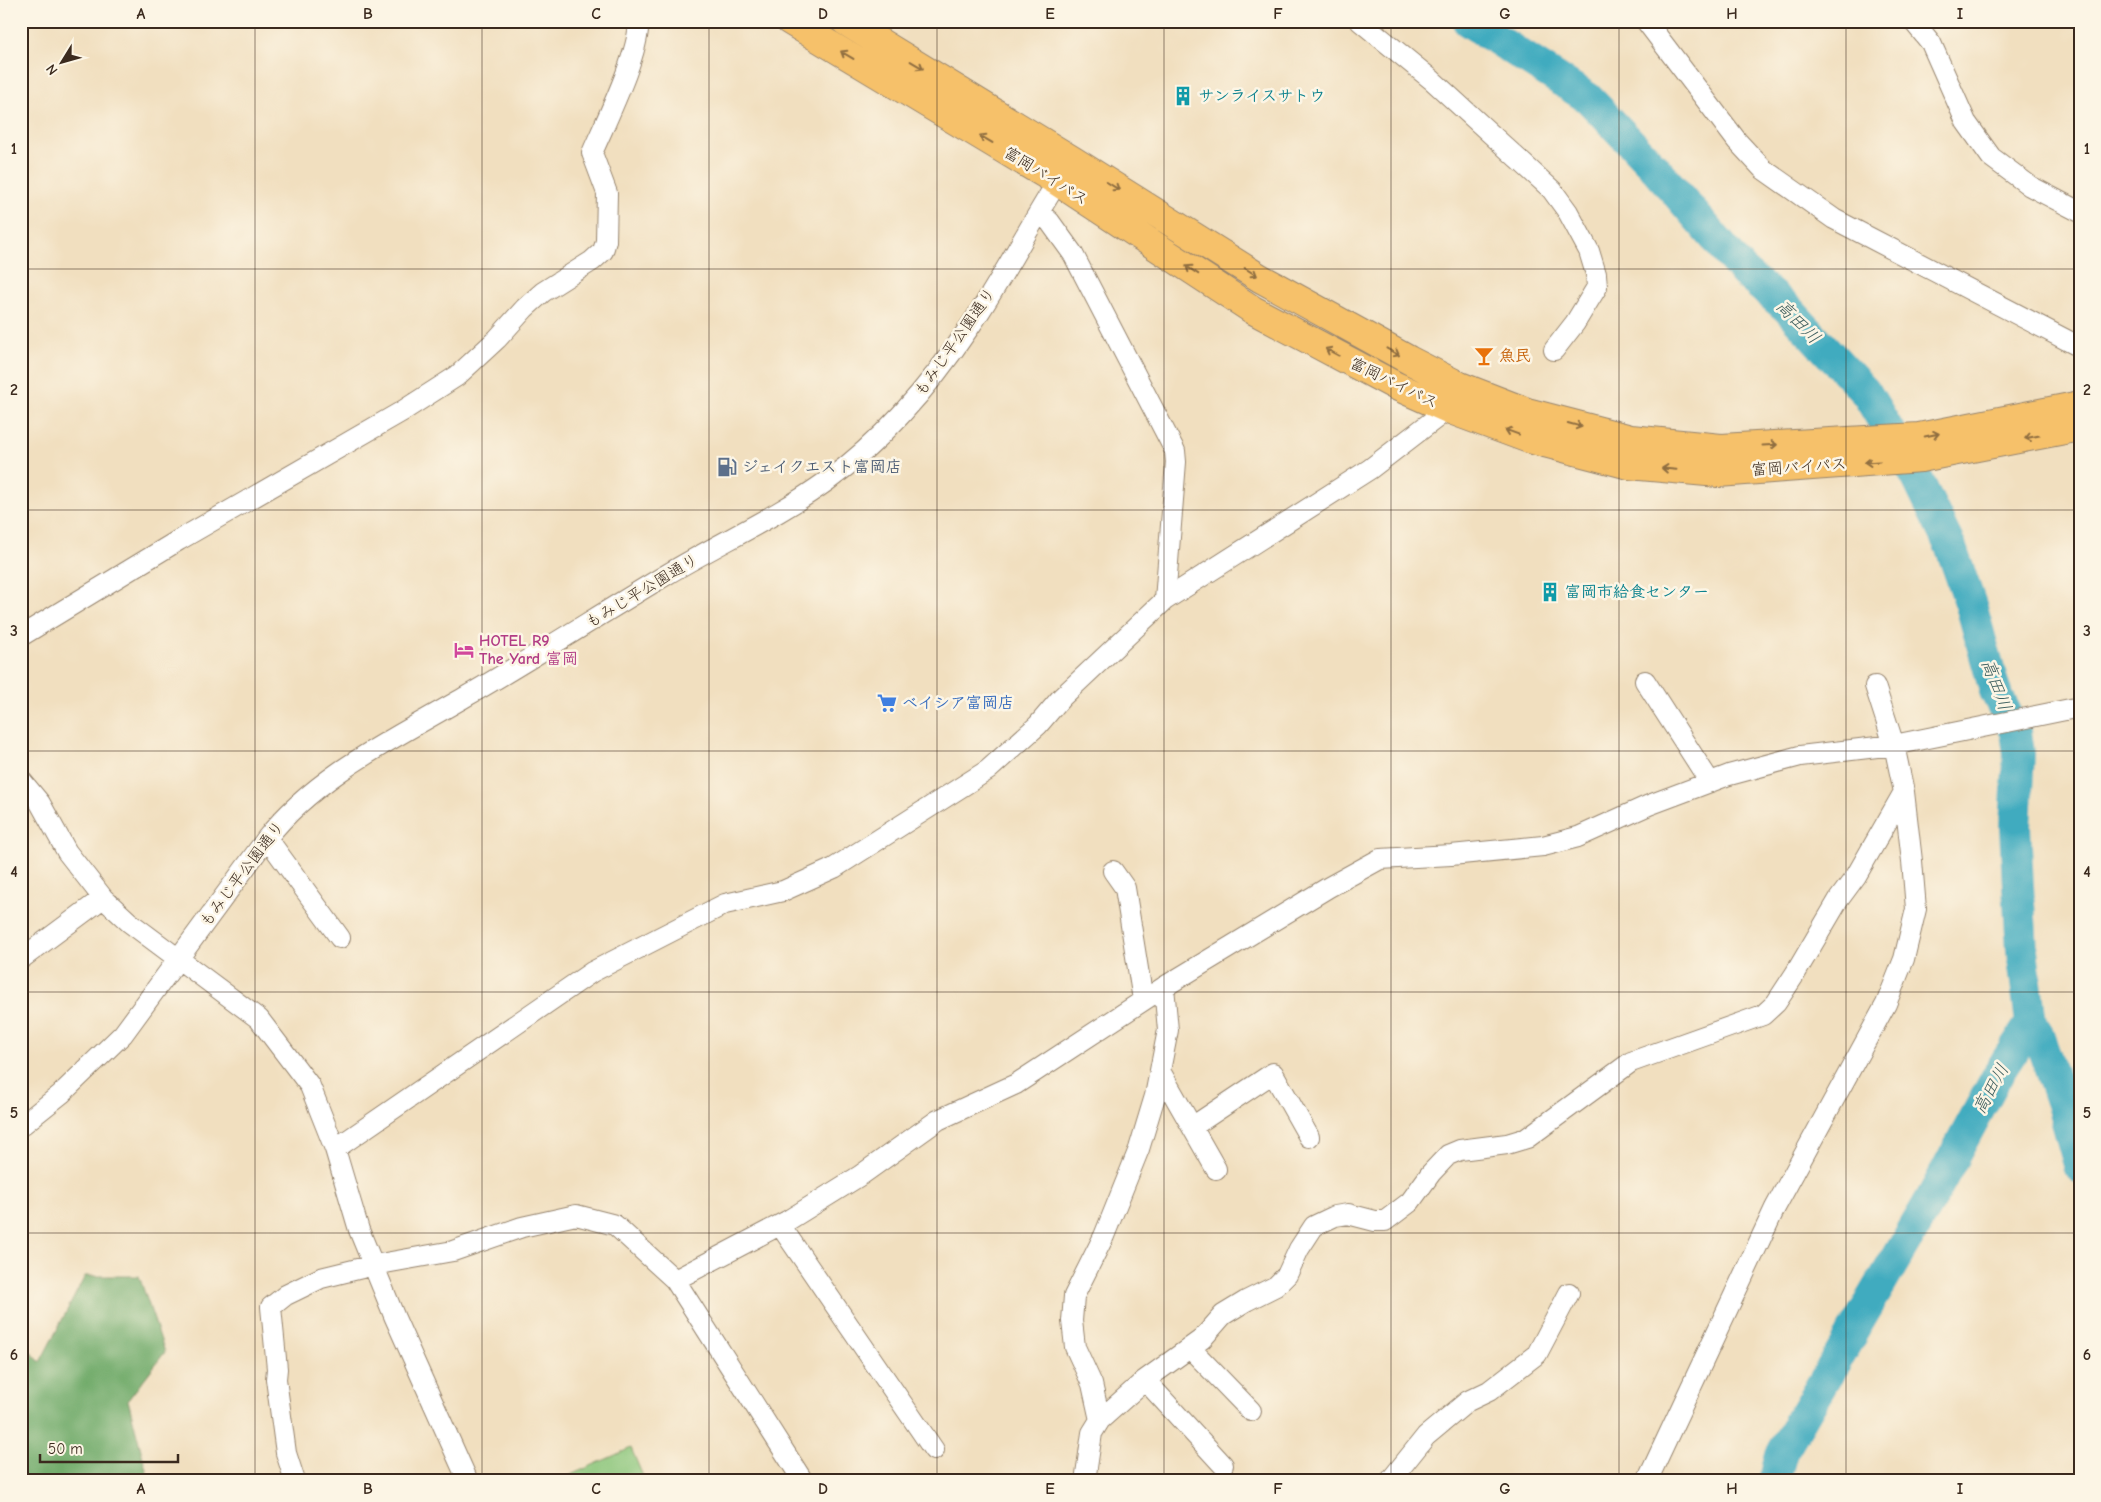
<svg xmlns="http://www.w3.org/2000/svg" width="2101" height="1502" viewBox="0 0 2101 1502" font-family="'Comic Neue','Klee One',sans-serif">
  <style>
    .green { fill: #8cc67b; stroke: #64784c }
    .forest { fill: #71ab6b; stroke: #566a44 }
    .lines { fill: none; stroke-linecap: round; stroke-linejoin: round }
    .river { stroke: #40abbf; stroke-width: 32 }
    .minor-casing { stroke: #96846e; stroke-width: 22 }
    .highway-casing { stroke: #96846e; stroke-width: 30 }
    .minor { stroke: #fff; stroke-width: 20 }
    .highway { stroke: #f6c16b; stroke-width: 28 }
    .oneway { stroke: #8f6e41 }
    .grid { fill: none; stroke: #3b2a1e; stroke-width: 1; stroke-opacity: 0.55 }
    .labels { text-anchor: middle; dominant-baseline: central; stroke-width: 5; stroke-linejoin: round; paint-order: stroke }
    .culture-label { font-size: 16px; font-weight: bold; fill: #0d838f; stroke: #fcf5e5; text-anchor: start }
    .street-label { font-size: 16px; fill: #3b2a1e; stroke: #fcf5e5 }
    .food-label { font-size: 16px; font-weight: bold; fill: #c56008; stroke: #fcf5e5; text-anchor: start }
    .service-label { font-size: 16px; font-weight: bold; fill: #4e5e75; stroke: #fcf5e5; text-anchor: start }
    .hotel-label { font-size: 16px; font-weight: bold; fill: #b23c85; stroke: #fcf5e5; text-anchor: start }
    .shop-label { font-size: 16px; font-weight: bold; fill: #366cbe; stroke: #fcf5e5; text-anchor: start }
    .water-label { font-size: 18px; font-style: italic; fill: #3d5e5e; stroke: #fcf5e5 }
    .neatline { fill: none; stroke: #3b2a1e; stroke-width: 2 }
    .grid-label { font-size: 16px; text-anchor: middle; font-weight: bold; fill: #3b2a1e }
  </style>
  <rect width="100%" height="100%" fill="#fcf5e5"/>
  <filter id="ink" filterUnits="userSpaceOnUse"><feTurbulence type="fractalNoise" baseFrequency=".02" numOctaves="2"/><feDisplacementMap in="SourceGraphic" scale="10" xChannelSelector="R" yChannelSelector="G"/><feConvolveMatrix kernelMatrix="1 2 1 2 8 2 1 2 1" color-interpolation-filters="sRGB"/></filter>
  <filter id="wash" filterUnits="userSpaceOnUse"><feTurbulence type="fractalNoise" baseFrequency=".0096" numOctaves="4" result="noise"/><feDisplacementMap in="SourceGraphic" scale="20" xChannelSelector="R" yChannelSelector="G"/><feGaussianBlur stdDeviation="1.12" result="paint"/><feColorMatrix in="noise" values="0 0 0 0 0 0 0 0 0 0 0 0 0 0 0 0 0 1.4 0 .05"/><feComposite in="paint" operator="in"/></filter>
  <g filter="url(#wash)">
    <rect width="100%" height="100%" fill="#f1dfbf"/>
    <path class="green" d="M631,1448l14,33h-88z"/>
    <path class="forest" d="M85,1276h54l26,76 -37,48 21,81h-128v-140l19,21z"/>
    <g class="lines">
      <path class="river" d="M1468,21l120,77 66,69 91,106 42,35 80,86 49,82 35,72 20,57 24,86 21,41 3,21 -4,74 3,59 4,64 9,73 -30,46 -69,128 -150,255 -8,29
        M2031,1023l6,9 25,72 18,64"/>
    </g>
  </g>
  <g filter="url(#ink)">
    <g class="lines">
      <defs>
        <path id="minor" d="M1360,21l72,59 120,110 16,22 21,39 7,23 1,13 -22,36 -21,27
          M1646,21l91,120 26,28 71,50 246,128
          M1913,21l18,22 35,79 25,35 39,29 50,26
          M1040,213l10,9 23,32 102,197 1,11 -11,138
          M21,636l158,-96 222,-128 56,-36 40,-37 28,-31 18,-16 49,-31 11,-10 3,-10 1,-48 -15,-40c12,-28 50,-105 46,-132
          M1645,681l65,101
          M21,780l19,23 27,49 36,46 26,24 130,97 51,67 25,63 24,81 36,88 73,163
          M267,838l73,100
          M1113,871l12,17 18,112
          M21,959l82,-61
          M1160,1071l56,98
          M21,1126l40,-32 62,-60 144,-196c49,-63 130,-101 198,-141 68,-39 134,-82 201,-122 53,-32 111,-58 161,-94 57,-41 105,-98 144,-156 34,-50 61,-105 94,-155
          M1192,1127l81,-54 36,64
          M335,1149l257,-177 133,-68 58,-13 51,-23 154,-98 50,-45 23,-27 104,-98 205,-131 78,-60
          M780,1225l154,225
          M675,1280l112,-59 74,-46 77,-55 78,-36 148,-97 165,-100 51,-28 71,-4 92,-9 35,-9 71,-32 80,-30 71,-19 94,-11 186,-38
          M1190,1348l61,63
          M1145,1380l78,85
          M1100,1420l-8,-36 -17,-37 -3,-26 2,-25 30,-60 35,-87 16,-53 13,-66 -4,-43
          M295,1481l-9,-28 -10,-74 1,-10 -6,-62 15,-12 35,-17 53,-13 79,-14 69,-24 54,-12 39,10 60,55 128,201
          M1085,1481l7,-48 8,-13 45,-40 57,-41 21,-24 23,-14 30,-15 11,-11 12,-26 15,-23 21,-10 13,-2 27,7h10l25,-19 21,-29 17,-18 12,-5 47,-6 20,-6 104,-76 132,-47 13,-12 19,-29 44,-75 17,-23 48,-84
          M1390,1481l36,-45 42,-35 21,-10 48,-37 32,-61
          M1647,1481l128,-273 111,-204 18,-45 12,-50 -4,-48 -8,-69 -10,-47 -19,-59"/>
        <path id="highway" d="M790,21l268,161 195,128 143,76 52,23 81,30 100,26 89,8 203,-15 159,-31
          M845,21l227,139 188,118 149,82 51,26 67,26 104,27 90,9 198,-11 161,-32"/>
      </defs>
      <use href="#minor" class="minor-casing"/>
      <use href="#highway" class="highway-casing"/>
      <use href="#minor" class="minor"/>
      <use href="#highway" class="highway"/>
    </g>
    <defs><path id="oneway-shaft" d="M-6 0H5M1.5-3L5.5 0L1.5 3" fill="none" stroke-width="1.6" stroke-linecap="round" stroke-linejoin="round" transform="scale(1.25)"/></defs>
    <g class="oneway">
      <use href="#oneway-shaft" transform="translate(847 55) rotate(-149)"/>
      <use href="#oneway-shaft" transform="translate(917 65) rotate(31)"/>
      <use href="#oneway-shaft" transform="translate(986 139) rotate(-149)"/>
      <use href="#oneway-shaft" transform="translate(1113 186) rotate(32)"/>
      <use href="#oneway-shaft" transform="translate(1192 270) rotate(-147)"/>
      <use href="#oneway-shaft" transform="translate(1251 272) rotate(32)"/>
      <use href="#oneway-shaft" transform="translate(1332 352) rotate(-152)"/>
      <use href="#oneway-shaft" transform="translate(1393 352) rotate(29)"/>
      <use href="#oneway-shaft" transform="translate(1575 425) rotate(15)"/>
      <use href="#oneway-shaft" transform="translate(1512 432) rotate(-160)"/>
      <use href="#oneway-shaft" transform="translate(1932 435) rotate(-11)"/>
      <use href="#oneway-shaft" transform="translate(2032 437) rotate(169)"/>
      <use href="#oneway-shaft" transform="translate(1770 445) rotate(-3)"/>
      <use href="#oneway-shaft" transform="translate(1872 462) rotate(176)"/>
      <use href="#oneway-shaft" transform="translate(1669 469) rotate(-175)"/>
    </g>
  </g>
  <path class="grid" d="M255,21v1460M482,21v1460M709,21v1460M937,21v1460M1164,21v1460M1391,21v1460M1619,21v1460M1846,21v1460M21,269h2059M21,510h2059M21,751h2059M21,992h2059M21,1233h2059"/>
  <defs>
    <symbol id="building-bare" viewBox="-9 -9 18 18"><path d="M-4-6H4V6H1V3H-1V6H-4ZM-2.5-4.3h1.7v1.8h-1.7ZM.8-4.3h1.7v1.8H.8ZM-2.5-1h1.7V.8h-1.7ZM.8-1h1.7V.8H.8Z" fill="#0f9aa8" stroke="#fcf5e5" stroke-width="2.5" paint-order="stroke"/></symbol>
    <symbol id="bar-bare" viewBox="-9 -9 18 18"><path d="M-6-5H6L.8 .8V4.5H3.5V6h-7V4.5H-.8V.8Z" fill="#e8710a" stroke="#fcf5e5" stroke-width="2.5" paint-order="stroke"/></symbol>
    <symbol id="fuel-bare" viewBox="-9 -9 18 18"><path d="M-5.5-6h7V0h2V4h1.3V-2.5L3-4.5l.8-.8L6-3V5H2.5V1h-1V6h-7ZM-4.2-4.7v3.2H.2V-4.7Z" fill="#5c6f8a" stroke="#fcf5e5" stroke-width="2.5" paint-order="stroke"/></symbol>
    <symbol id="hotel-bare" viewBox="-9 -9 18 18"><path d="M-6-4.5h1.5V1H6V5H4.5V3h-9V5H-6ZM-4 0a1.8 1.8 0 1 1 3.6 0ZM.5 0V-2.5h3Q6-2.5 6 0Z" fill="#d1479c" stroke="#fcf5e5" stroke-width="2.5" paint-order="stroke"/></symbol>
    <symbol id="supermarket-bare" viewBox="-9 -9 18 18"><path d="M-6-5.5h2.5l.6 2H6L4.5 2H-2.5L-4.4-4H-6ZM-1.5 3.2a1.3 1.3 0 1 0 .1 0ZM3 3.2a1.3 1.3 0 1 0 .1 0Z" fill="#3f7fe0" stroke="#fcf5e5" stroke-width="2.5" paint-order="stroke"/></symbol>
  </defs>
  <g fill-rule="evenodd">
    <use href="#building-bare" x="1169" y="82" width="28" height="28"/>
    <use href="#bar-bare" x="1470" y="342" width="28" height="28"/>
    <use href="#fuel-bare" x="713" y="453" width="28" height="28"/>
    <use href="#building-bare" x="1536" y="578" width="28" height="28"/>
    <use href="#hotel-bare" x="450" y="636" width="28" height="28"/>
    <use href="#supermarket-bare" x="873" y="689" width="28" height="28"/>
  </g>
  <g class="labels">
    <g class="culture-label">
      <text x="1198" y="96">サンライスサトウ</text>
      <text x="1565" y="592">富岡市給食センター</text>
    </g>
    <g class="street-label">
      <text transform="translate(1046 176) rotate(32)">富岡バイパス</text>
      <text transform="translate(955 342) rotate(-55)">もみじ平公園通り</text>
      <text transform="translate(1394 383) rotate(26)">富岡バイパス</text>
      <text transform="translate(1799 467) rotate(-4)">富岡バイパス</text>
      <text transform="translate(642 591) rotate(-31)">もみじ平公園通り</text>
      <text transform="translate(242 874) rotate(-53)">もみじ平公園通り</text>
    </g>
    <g class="food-label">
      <text x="1499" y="356">魚民</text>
    </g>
    <g class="service-label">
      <text x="742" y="467">ジェイクエスト富岡店</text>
    </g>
    <g class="hotel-label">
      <text x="479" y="641">HOTEL R9<tspan x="479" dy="18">The Yard 富岡</tspan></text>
    </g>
    <g class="shop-label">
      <text x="902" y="703">ベイシア富岡店</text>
    </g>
    <g class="water-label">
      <text transform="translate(1798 322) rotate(45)">高田川</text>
      <text transform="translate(1996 685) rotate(69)">高田川</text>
      <text transform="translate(1991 1089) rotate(-61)">高田川</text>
    </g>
  </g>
  <rect width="2101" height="1502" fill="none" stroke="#fcf5e5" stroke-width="55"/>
  <g transform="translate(62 62) rotate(233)" stroke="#fcf5e5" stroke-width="4" paint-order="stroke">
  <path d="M0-4L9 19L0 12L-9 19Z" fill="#3b2a1e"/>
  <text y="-8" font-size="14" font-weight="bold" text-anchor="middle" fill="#3b2a1e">N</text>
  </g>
  <path d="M40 1454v8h138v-8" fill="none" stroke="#3b2a1e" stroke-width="2.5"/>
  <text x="48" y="1454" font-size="15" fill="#3b2a1e" stroke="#fcf5e5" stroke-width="4" paint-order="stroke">50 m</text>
  <rect x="28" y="28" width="2046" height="1446" class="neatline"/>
  <g class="grid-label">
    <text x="141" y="19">A</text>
    <text x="368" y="19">B</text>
    <text x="596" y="19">C</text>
    <text x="823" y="19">D</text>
    <text x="1050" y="19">E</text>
    <text x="1278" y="19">F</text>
    <text x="1505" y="19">G</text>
    <text x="1732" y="19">H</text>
    <text x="1960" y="19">I</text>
    <text x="14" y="154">1</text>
    <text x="2087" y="154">1</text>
    <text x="14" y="395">2</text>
    <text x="2087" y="395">2</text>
    <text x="14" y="636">3</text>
    <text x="2087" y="636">3</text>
    <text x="14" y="877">4</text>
    <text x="2087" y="877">4</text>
    <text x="14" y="1118">5</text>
    <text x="2087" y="1118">5</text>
    <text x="14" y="1360">6</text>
    <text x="2087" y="1360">6</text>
    <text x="141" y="1494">A</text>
    <text x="368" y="1494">B</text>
    <text x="596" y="1494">C</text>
    <text x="823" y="1494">D</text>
    <text x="1050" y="1494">E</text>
    <text x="1278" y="1494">F</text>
    <text x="1505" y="1494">G</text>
    <text x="1732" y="1494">H</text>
    <text x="1960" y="1494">I</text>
  </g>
</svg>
